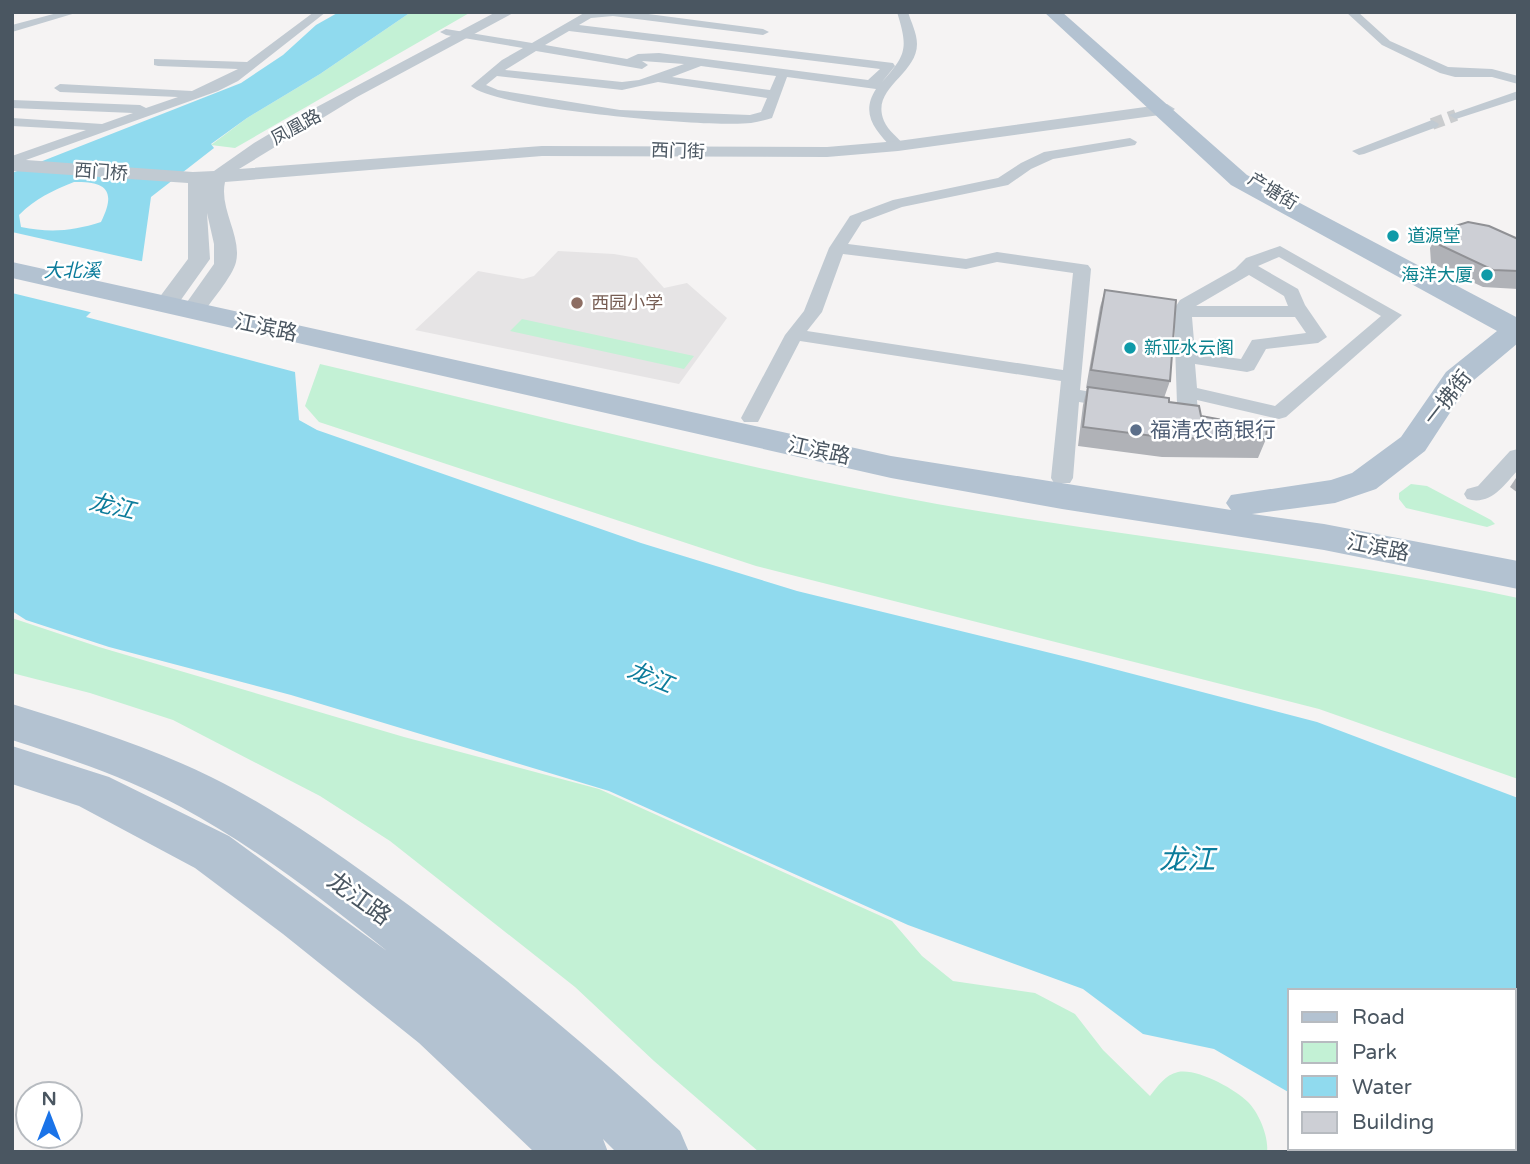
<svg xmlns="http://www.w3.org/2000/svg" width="1530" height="1164" viewBox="0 0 1530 1164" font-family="'Varela Round','Noto Sans SC',sans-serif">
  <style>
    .education { fill: #e6e4e5 }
    .green { fill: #c3f1d5 }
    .water { fill: #90daee; fill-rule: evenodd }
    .pier { fill: #f5f3f3 }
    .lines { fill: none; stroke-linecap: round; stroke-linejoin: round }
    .minor-tunnel { stroke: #caccce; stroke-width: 12; stroke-dasharray: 12 6; stroke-linecap: butt }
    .minor { fill: #c1cad2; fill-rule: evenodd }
    .tertiary { fill: #c1cad2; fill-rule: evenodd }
    .primary { fill: #b3c2d1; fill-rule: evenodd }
    .wall { fill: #b0b2b7 }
    .building { fill: #cdcfd5; stroke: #909195; stroke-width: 2 }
    .culture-dot { fill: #0f9aa8; stroke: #fff; stroke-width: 2.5 }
    .education-dot { fill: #8d6e63; stroke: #fff; stroke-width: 2.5 }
    .service-dot { fill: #5c6f8a; stroke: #fff; stroke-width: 2.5 }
    .labels { text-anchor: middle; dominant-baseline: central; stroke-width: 5; stroke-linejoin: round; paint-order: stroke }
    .far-street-label { font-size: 18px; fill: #4a5661; stroke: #fff }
    .far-culture-label { font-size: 18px; fill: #0d838f; stroke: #fff; text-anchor: start }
    .far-education-label { font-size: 18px; fill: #785e54; stroke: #fff; text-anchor: start }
    .far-water-label { font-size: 19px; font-style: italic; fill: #0c7c9b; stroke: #fff }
    .street-label { font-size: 21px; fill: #4a5661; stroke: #fff }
    .service-label { font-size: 21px; fill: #4e5e75; stroke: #fff; text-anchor: start }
    .water-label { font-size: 23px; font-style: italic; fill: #0c7c9b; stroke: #fff }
    .near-street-label { font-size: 24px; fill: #4a5661; stroke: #fff }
    .near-water-label { font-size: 28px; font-style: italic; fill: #0c7c9b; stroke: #fff }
  </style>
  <rect width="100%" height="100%" fill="#f5f3f3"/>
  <path class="education" d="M558,251l56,3 23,4 27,30 23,-5 40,35 -48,66 -264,-54 63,-59 45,8 11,-3z"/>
  <path class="green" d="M411,12h60l-236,136 -24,-3 36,-27 73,-44z
    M522,319l172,37 -10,13 -174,-38z
    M320,364c205,48 410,102 617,140 193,34 389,53 581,94v181l-199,-70 -563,-143 -437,-144 -14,-16z
    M1411,484l16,2 64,34 4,4 -8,3 -81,-19 -7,-9v-6z
    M12,618l87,29 305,90 195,52 293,132 30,35 31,25 82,12 40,21 28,36 47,46c8,-10 15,-21 28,-24 19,-4 57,17 70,30 11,11 21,35 19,50h-508l-105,-91 -79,-74 -185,-146 -70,-45 -147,-76 -83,-27 -78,-20z"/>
  <path class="water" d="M339,12h72l-91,62 -73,44 -36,26 3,4 -63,49 -9,64 -56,56 209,55 4,48 18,10 324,113 156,48 290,71 230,60 201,76v354h-159l-3,-4h158v-157h-224v102l-76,-44 -71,-15 -60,-45 -175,-64 -299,-134 -318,-96 -182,-48 -83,-27 -14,-9v-438l229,-90 42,-28 33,-30zM74,182c34,-1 42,10 27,40 -28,9 -51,11 -80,5l-2,-12c17,-17 33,-24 55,-33z"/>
  <path class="pier" d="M12,232l133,30 -51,51 -82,-20z"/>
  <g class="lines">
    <path class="minor-tunnel" d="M1432,124l24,-9"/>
    <path class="minor" d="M61,12h18l-67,20v-7z
      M314,12h12l-88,69 -20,10 -206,74v-9l74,-26 -74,-4v-8l90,6 31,-11 -121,-5v-8l128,5 6,3 32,-11 -118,-5 -6,-4 6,-4 132,7 46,-22 -80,-3 -4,-1v-6l93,3z
      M633,12l130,17 6,3 -6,3 -150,-19 -22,2 -12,7 314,38 2,3 -13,16c25,-28 26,-34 15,-70h11c3,10 9,21 9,32 0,31 -47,44 -33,77 4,10 15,17 21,25l-2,3h-10c-18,-19 -33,-35 -17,-60l-89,-12 -15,41c-7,2 -14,4 -21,5 -41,5 -255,-14 -280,-37l31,-26 21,-12 -77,-13 -6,-3 6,-3 86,14 52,-30zM569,31l311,38 -12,11 -209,-27 -21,1 -11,5 -82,-14zM536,51l106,18 6,-4 -6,-4 42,3 -45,16 -17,2 -117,-12zM701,66l75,10 -6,14 -98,-13zM497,76l125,14 36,-8 109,16 -6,14 -11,3 -130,-5 -122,-20 -12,-5z
      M1346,12h12l32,29 58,26 44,2 26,7v8l-26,-7h-37l-15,-4 -58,-28z
      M1518,91v8l-62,20 -7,-4z
      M1432,120l7,4 -2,3 -73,27 -5,1 -7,-4z
      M1130,138l7,4 -2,3 -82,14 -22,10 -23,16 -106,22 -40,15 -14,22 118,15 31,-7 91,13 3,4 -11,121 45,8 3,4 -3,4 -7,2 -39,-6 -6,76 -3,5h-16l-3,-5 10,-97 -261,-40 -42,81h-14l-3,-4 44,-83 19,-24 25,-63 21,-32 43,-16 105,-22 23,-15 23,-11zM843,254l123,15 31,-7 76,11 -10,97 -256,-39 15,-19z
      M1280,246l122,69 -116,102 -7,2 -82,-19 1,12 -3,4 -7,2 -34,-6 -3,-4 3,-4h23l-3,-88 -8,-5 3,-4 7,-1 4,-6 55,-31 11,-11zM1279,257l102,59 -106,90 -78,-18 -2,-24 52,8 7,-2 12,-21 52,-6 9,-6 -22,-32 -7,-16 -40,-23zM1249,275l35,21 4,10h-92zM1192,317h103l11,16 -54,7 -11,19 -46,-6z
      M1518,449v21c-14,15 -27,36 -51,29l-3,-5 3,-5 11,-3 32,-35z"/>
    <path class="tertiary" d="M496,12h19l-158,85 -118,72 303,-23 285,1 71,-6 269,-37 8,5 -8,5 -269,37 -71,6 -285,-1 -317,26c-6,27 17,54 11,80 -3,14 -27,42 -36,55h-16l-4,-5 34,-48v-20l-7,-31 3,46 -37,52h-16l-4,-5 35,-47v-76l-176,-12v-12l181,13 21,-1 40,-28 42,-25z"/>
    <path class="primary" d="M1044,12h18l185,163 271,143v25l-50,42 -43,66 -49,38 -41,14 -83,11 72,10 194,37v28l-194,-39 -262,-41 -171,-31 -879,-200v-16l879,194 340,54 -5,-7 5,-8 100,-15 21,-7 49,-36 45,-65 51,-41 -266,-146z
      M12,704c68,21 136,42 199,73 59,29 113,67 166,105 107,77 207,160 303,249l9,21h-73l-13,-13 5,13h-74l-115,-109 -136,-109 -88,-66 -116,-62 -67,-22v-38l97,31 120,59 158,115c-65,-52 -132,-104 -206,-144 -53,-29 -111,-48 -169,-67z"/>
  </g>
  <path class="wall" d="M1439,231l79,8v50l-35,-2 -52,-24 -1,-15z
    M1105,290l65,91 -6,17 5,4 32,14 65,23 -8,19 -96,-1 -84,-11 5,-41 4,-17h-1l14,-81z
    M1518,475v18l-8,-6z"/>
  <path class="building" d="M1468,222l21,4 29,13v32l-25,-1 -53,-25 -1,-14z
    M1105,290l71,10 -6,81 -79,-11z
    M1088,387l81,11v4l30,4 2,10 66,12 -1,11 -97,-1 -86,-11z"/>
  <g class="culture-dot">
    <circle cx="1393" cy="236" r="7"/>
    <circle cx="1487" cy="275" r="7"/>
    <circle cx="1130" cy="348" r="7"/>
  </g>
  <circle class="education-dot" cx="577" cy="303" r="7"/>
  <circle class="service-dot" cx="1136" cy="430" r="7"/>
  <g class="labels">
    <g class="far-street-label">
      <text transform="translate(296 127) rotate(-29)">凤凰路</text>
      <text transform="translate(678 151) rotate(2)">西门街</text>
      <text transform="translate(101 172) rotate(4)">西门桥</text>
      <text transform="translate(1273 191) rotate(31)">产塘街</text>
    </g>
    <g class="far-culture-label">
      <text x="1407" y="236">道源堂</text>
      <text x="1473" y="275" text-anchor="end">海洋大厦</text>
      <text x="1144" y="348">新亚水云阁</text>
    </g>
    <g class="far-education-label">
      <text x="591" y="303">西园小学</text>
    </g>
    <g class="far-water-label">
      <text x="72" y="271">大北溪</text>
    </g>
    <g class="street-label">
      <text transform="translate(266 328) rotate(12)">江滨路</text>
      <text transform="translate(1448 398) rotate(-52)">一拂街</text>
      <text transform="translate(819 451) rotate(12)">江滨路</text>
      <text transform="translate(1378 548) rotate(11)">江滨路</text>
    </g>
    <g class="service-label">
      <text x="1150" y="430">福清农商银行</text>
    </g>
    <g class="water-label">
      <text transform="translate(112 507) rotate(13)">龙江</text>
      <text transform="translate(650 678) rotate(22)">龙江</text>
    </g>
    <g class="near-street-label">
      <text transform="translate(359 899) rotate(36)">龙江路</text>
    </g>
    <g class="near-water-label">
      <text x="1187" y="860">龙江</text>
    </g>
  </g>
  <rect width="1530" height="1164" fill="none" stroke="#4a5661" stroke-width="28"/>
  <rect x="1288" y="989" width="228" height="161" fill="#ffffff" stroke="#b7bbc0" stroke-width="2"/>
  <rect x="1302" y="1012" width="35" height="10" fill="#b3c2d1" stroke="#b7bbc0" stroke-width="2"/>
  <text x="1352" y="1024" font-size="21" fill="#4a5661">Road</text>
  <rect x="1302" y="1042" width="35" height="21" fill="#c3f1d5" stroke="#b7bbc0" stroke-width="2"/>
  <text x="1352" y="1059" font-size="21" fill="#4a5661">Park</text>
  <rect x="1302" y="1076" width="35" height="21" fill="#90daee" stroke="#b7bbc0" stroke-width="2"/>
  <text x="1352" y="1094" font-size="21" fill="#4a5661">Water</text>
  <rect x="1302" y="1112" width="35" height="21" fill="#cdcfd5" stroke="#b7bbc0" stroke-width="2"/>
  <text x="1352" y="1129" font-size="21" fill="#4a5661">Building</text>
  <g transform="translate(49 1115)"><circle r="33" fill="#ffffff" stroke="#b7bbc0" stroke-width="2"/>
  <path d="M0-5L12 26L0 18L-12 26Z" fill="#1a73e8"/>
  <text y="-10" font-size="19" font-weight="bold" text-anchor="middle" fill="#4a5661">N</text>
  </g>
</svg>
